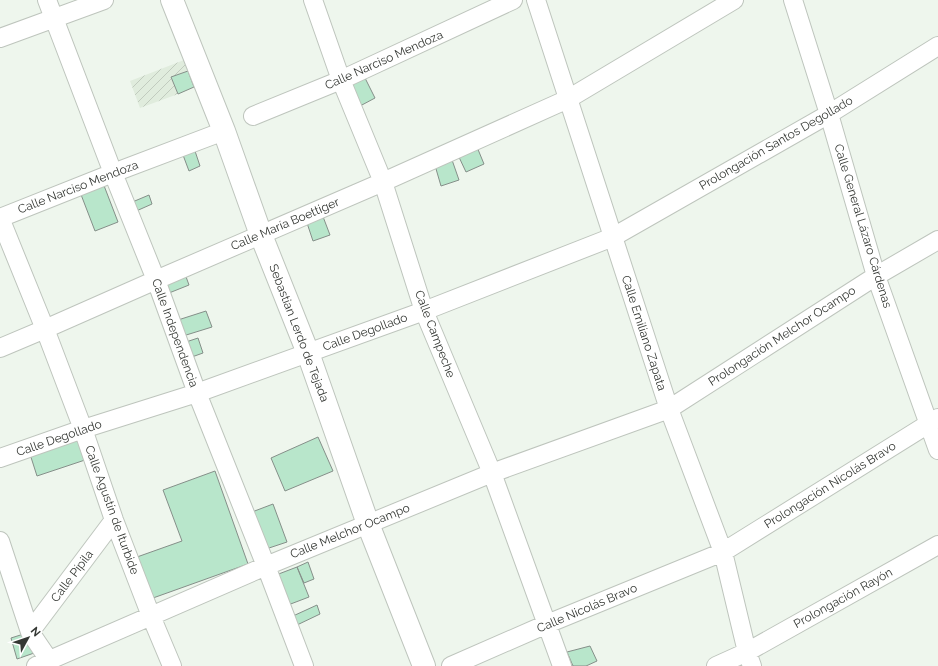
<svg xmlns="http://www.w3.org/2000/svg" width="938" height="666" viewBox="0 0 938 666" font-family="Raleway,sans-serif">
  <style>
    .industrial { fill: url(#industrial-furrows) }
    .building { fill: #b8e6cb; stroke: #858f89 }
    .lines { fill: none; stroke-linecap: round; stroke-linejoin: round }
    .minor-casing { stroke: #bec5bd; stroke-width: 20 }
    .major-casing { stroke: #bec5bd; stroke-width: 24 }
    .minor { stroke: #fff; stroke-width: 18 }
    .major { stroke: #fff; stroke-width: 22 }
    .labels { text-anchor: middle; dominant-baseline: central; stroke-width: 3; stroke-linejoin: round; paint-order: stroke }
    .street-label { font-size: 12px; fill: #353834; stroke: #fff }
  </style>
  <defs>
    <pattern id="industrial-furrows" width="10" height="10" patternUnits="userSpaceOnUse"><rect width="10" height="10" fill="#e0ecdd"/><path d="M-1 1l2-2M0 10L10 0M9 11l2-2" fill="none" stroke="#c1cbbe"/></pattern>
  </defs>
  <rect width="100%" height="100%" fill="#eef6ed"/>
  <path class="industrial" d="M184,60l4,11 -17,7 7,16 -38,14 -10,-27z"/>
  <path class="building" d="M188,71l6,16 -16,7 -7,-17z
    M363,74l12,24 -15,8 -13,-24z
    M477,147l7,17 -18,8 -8,-17z
    M195,151l5,15 -11,5 -6,-16z
    M451,157l8,23 -18,6 -7,-24z
    M103,183l15,39 -23,9 -15,-39z
    M149,195l3,9 -18,8 -4,-9z
    M322,214l8,21 -17,6 -7,-21z
    M185,274l4,11 -20,8 -4,-12z
    M206,311l6,16 -29,9 -5,-16z
    M198,338l5,15 -14,5 -6,-15z
    M76,435l9,25 -48,16 -8,-25z
    M318,437l15,34 -48,20 -14,-33z
    M215,471l33,93 -95,34 -16,-41 45,-16 -19,-51z
    M273,504l14,38 -21,7 -14,-37z
    M308,562l6,17 -10,4 -7,-16z
    M297,567l12,30 -21,8 -12,-30z
    M317,605l3,9 -23,11 -4,-9z
    M30,632l7,20 -20,7 -6,-21z
    M590,646l7,15 -11,5h-13l-6,-14z"/>
  <g class="lines">
    <defs>
      <path id="minor" d="M47,0l66,173 43,107 41,113 69,173 38,100
        M313,0l28,80 42,102 41,129 68,162 70,193
        M536,0l133,409 54,143 24,100 5,14
        M793,0l36,114 47,162 62,174
        M0,38l104,-38
        M253,116l88,-36 172,-80
        M0,218l45,111 38,100 31,91 37,96 21,50
        M0,218l113,-45 111,-42
        M0,348l45,-19 111,-49 227,-98 185,-83 166,-99
        M0,458l83,-29 114,-36 227,-82 189,-74 216,-123 109,-68
        M0,541l30,91 19,28 2,6
        M30,632l84,-112
        M36,666l230,-100 226,-93 177,-64 207,-133 62,-36
        M451,666l96,-42 176,-72 215,-134
        M716,666l31,-14 191,-107"/>
      <path id="major" d="M172,0l52,131 37,104 47,118 60,171 56,142"/>
    </defs>
    <use href="#minor" class="minor-casing"/>
    <use href="#major" class="major-casing"/>
    <use href="#minor" class="minor"/>
    <use href="#major" class="major"/>
  </g>
  <g class="labels">
    <g class="street-label">
      <text transform="translate(384 60) rotate(-24)">Calle Narciso Mendoza</text>
      <text transform="translate(776 143) rotate(-30)">Prolongación Santos Degollado</text>
      <text transform="translate(78 187) rotate(-21)">Calle Narciso Mendoza</text>
      <text transform="translate(285 224) rotate(-23)">Calle María Boettiger</text>
      <text transform="translate(863 226) rotate(73)">Calle General Lázaro Cárdenas</text>
      <text transform="translate(365 332) rotate(-20)">Calle Degollado</text>
      <text transform="translate(175 333) rotate(70)">Calle Independencia</text>
      <text transform="translate(299 333) rotate(69)">Sebastian Lerdo de Tejada</text>
      <text transform="translate(644 333) rotate(72)">Calle Emiliano Zapata</text>
      <text transform="translate(435 334) rotate(69)">Calle Campeche</text>
      <text transform="translate(782 336) rotate(-33)">Prolongación Melchor Ocampo</text>
      <text transform="translate(59 438) rotate(-19)">Calle Degollado</text>
      <text transform="translate(830 485) rotate(-32)">Prolongación Nicolás Bravo</text>
      <text transform="translate(112 510) rotate(70)">Calle Agustín de Iturbide</text>
      <text transform="translate(350 531) rotate(-22)">Calle Melchor Ocampo</text>
      <text transform="translate(72 576) rotate(-53)">Calle Pípila</text>
      <text transform="translate(843 598) rotate(-29)">Prolongación Rayón</text>
      <text transform="translate(587 608) rotate(-23)">Calle Nicolás Bravo</text>
    </g>
  </g>
  <g transform="translate(28 638) rotate(50)" stroke="#ffffff" stroke-width="3" paint-order="stroke">
  <path d="M0-3L7 15L0 10L-7 15Z" fill="#353834"/>
  <text y="-6" font-size="11" font-weight="bold" text-anchor="middle" fill="#353834">N</text>
  </g>
</svg>
